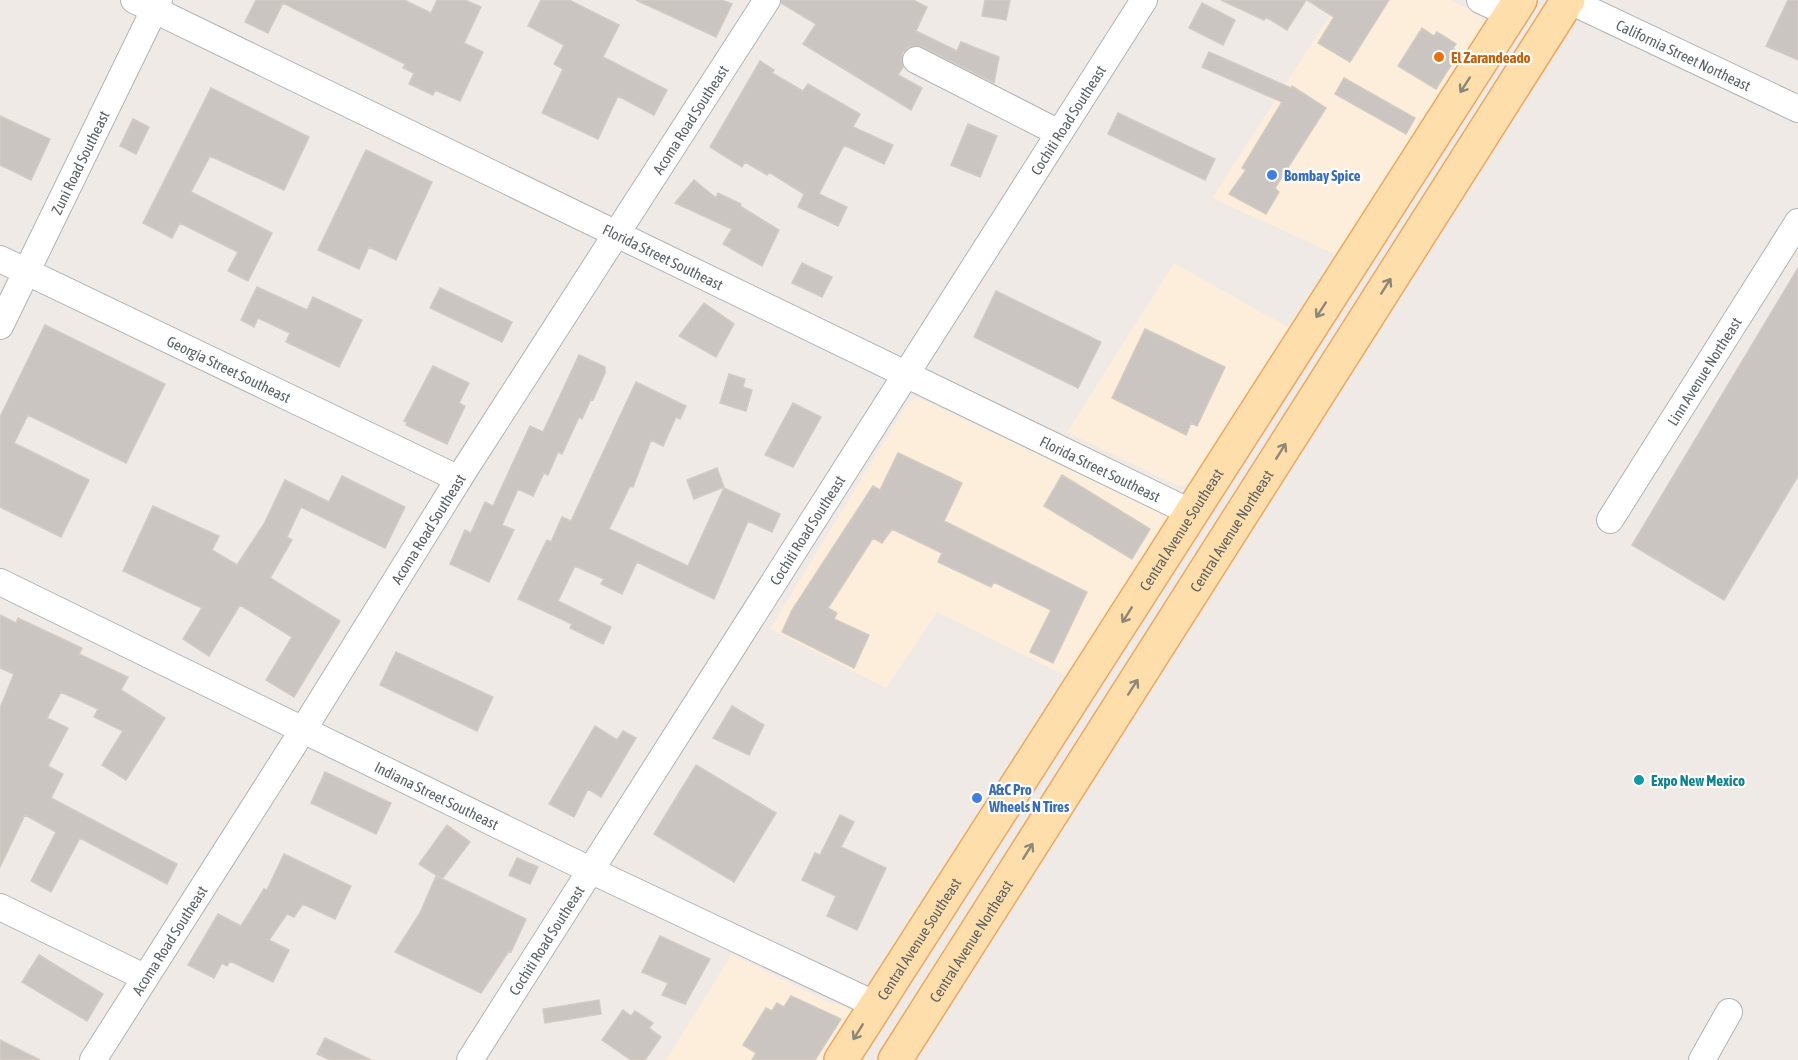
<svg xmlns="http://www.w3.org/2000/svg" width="1798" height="1060" viewBox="0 0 1798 1060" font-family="'Asap Condensed',sans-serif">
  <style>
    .commercial { fill: #fdeedb }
    .building { fill: #cac5c1; stroke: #d3cbc3; stroke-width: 1.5 }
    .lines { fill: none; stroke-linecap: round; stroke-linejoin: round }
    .minor-casing { stroke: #b0b4b7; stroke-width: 28 }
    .major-casing { stroke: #efa75d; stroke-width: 36 }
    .minor { stroke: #fff; stroke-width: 26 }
    .major { stroke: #fedeab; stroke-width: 33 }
    .oneway { stroke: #8d877a }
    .food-dot { fill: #e8710a; stroke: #fff; stroke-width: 2 }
    .shop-dot { fill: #3f7fe0; stroke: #fff; stroke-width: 2 }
    .culture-dot { fill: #0f9aa8; stroke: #fff; stroke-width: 2 }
    .labels { text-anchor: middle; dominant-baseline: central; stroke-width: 4.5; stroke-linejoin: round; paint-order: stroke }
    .street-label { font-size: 15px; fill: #5c6265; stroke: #fff }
    .food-label { font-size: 15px; font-weight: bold; fill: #c56008; stroke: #fff; text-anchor: start }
    .shop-label { font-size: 15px; font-weight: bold; fill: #366cbe; stroke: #fff; text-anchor: start }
    .culture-label { font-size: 15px; font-weight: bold; fill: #0d838f; stroke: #fff; text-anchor: start }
  </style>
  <rect width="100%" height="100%" fill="#efeae5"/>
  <path class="commercial" d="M1340,0h110l29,14 7,8 -147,234 -127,-58z
    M1174,263l119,67 -97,153 -18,3 -111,-54z
    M917,397l252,119 -1,8 -97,154 -134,-66 -51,76 -116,-59 137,-225z
    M732,954l98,49 15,3 6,6 1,4 -27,44h-159z"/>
  <path class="building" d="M256,0h148l27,13 6,-13h28l16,7 -17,36 19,9 -23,49 -25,-11 -2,5 -24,-11 5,-11 -11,-5 2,-4 -122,-61 -15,30 -23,-11z
    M541,0h28l50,25 -16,32 64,33 -13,25 -36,-19 -20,43 -56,-26 21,-44 -9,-5 10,-19 -36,-19z
    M636,0h86l10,4 -16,33z
    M782,0h131l14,7 -11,24 41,20 4,-9 38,15 -5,26 -71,-36h-15l-6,7 1,13 -5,8 24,13 -11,22 -108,-66 13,-20 -35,-21z
    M985,0h25l-4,20 -24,-4z
    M1221,0h85l-19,30 -21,-13 -2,3z
    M1307,0h82l-39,62 -32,-19 16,-26z
    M1788,0h10v60l-32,-14z
    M1202,3l33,17 -12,25 -34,-17z
    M1422,28l12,8 3,-4 19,12 -3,4 6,5 -23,36 -38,-23z
    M1209,52l82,36 1,-2 34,22 -51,80 4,4 -13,22 -37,-20 17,-24 -4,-2 40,-66 -80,-35z
    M760,61l14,9 -2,3 31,18 5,-7 52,30 -7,13 40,18 -9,19 -40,-19 -25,49 28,13 -9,19 -40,-19 6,-13 -35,-22 -2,3 -22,-13 -3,5 -32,-20z
    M1344,78l71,40 -9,16 -71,-40z
    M211,88l98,49 -25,53 -74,-34 -19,36 81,41 -24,48 -20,-10 10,-19 -58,-29 -8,15 -29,-15z
    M1118,113l97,46 -10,21 -97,-46z
    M0,116l50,23 -19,41 -31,-15z
    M133,119l16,8 -13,27 -16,-8z
    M968,124l29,12 -17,41 -29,-12z
    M366,150l66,32 -36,78 -27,-13 -10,22 -41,-19z
    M694,180l22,18 2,-5 23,11 -1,2 39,24 -17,36 -39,-22 9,-15 -57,-26z
    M802,263l30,14 -10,20 -30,-14z
    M1798,268v208l-74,124 -92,-55z
    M257,287l50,23 6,-13 49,23 -23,47 -53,-25 4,-9 -32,-15 -4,9 -13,-7z
    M440,288l72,34 -10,20 -72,-34z
    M996,291l105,51 -23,46 -104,-51z
    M704,303l30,21 -18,33 -37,-21z
    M45,325l120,59 -39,79 -98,-48 -14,28 75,37 -28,57 -61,-30v-90z
    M1145,329l80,38 -28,59 -6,-3 -5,12 -74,-37z
    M579,355l26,12v6l-12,27 -2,-1 -9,20 -3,-2 -17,37 -4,-2 -10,23 -4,-2 -11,23 -15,-7 -16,36 12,5 -25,52 -39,-18 15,-34 6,3 14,-31 8,4 37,-80 13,6z
    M433,366l36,17 -10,20 6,3 -18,38 -41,-19 1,-3 -3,-1z
    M729,374l16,5 -2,8 9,3 -6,21 -26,-8z
    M636,382l50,24 -6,13 -4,-2 -13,29 -12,-6 -18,47 -3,-1 -21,43 79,37 36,-78 56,26 -8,18 -24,-11 -34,78 -77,-37 -15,32 -21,-10 3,-5 -29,-13 -17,35 53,26 -8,17 -33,-16 2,-4 -54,-25 29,-59 4,2 11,-25 9,4z
    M793,403l28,14 -28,50 -28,-12z
    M898,453l64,30 -18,38 143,71 -34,71 -23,-11 21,-42 -57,-28 -3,5 -53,-25 4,-9 -50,-24 -10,14 -9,-5 -45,70 9,5 -3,6 35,16 -15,33 -72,-36 10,-22 81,-124 7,4z
    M717,468l7,19 -30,12 -7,-19z
    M1062,475l88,54 -18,30 -88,-53z
    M342,476l63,31 -20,41 -84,-41 -14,30 5,3 -22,38 70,43 -46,76 -28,-17 26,-43 -52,-32 -31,51 -26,-17 19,-31 -79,-37 30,-65 66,30 -7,14 25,15 27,-41 21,-44 44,22z
    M0,615l16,8 2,-5 64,30 -3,6 49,23 -7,13 44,28 -39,62 -24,-15 21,-34 -29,-14 4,-8 -37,-17 -14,26 21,10 -20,38 15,8 -12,24 126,66 -10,20 -87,-46 -29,54 -20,-11 25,-49 -31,-17 -25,52v-159l14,-34 -14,-6z
    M396,652l97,45 -16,34 -97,-46z
    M732,706l32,19 -15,30 -36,-17z
    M595,726l22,14 6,-9 13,7 -35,59 -13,-8 -14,28 -25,-13z
    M696,765l80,48 -42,69 -80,-48z
    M325,772l66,31 -15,31 -65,-31z
    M840,815l14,7 -13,25 45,21 -29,62 -30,-14 9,-20 -34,-16 13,-27 5,2z
    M447,825l23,17 -28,37 -23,-15z
    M284,854l67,32 -16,33 -32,-15 -9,13 -7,-3 -18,26 20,10 -16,32 -43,-21 -3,5 -5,-3 -8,15 -26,-13 30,-51 23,12 23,-37 3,1z
    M517,858l21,9 -8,17 -21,-9z
    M436,876l90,43 -15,33 -2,-1 -28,42 -86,-41 25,-39z
    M660,936l50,23 -25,45 -23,-9 6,-12 -26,-11z
    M39,955l64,39 -16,27 -65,-39z
    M791,996l50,23 -26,41h-63l4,-7 -13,-8 23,-37 6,3 5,-8 7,4z
    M599,1000l2,14 -56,9 -2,-14z
    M623,1010l8,6 4,-5 18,12 -4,5 12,9 -16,23h-14l-29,-20z
    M325,1038l46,22h-41l-13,-6z
    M0,1040l40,20h-40z"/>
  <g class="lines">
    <defs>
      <g id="minor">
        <path id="s1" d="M134,0l1058,513"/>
        <path d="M1480,0l30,14"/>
        <path id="s2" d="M1568,0l230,109"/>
        <path d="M916,60l143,73"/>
        <path id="s3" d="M0,259l459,220"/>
        <path id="s4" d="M0,326l159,-326"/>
        <path id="s5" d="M1610,520l188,-298"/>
        <path id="s6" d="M0,582l590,288 286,135"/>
        <path d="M0,907l144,70"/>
        <path id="s7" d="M93,1060l210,-330 162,-261 302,-469"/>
        <path id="s8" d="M470,1060l674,-1060"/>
        <path d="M1702,1060l27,-48"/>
      </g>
      <g id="major">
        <path id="s9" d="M841,1060l679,-1060"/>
        <path id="s10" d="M895,1060l673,-1060"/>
      </g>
    </defs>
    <use href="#minor" class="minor-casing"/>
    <use href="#major" class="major-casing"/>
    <use href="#minor" class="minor"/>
    <use href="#major" class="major"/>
  </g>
  <defs><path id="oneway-shaft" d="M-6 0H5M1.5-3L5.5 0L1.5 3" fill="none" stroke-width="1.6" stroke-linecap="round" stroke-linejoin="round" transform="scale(1.5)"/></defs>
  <g class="oneway">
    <use href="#oneway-shaft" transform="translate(1465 85) rotate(123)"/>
    <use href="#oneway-shaft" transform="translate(1386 286) rotate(-58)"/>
    <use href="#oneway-shaft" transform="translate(1321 310) rotate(123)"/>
    <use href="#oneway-shaft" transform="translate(1281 451) rotate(-58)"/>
    <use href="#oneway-shaft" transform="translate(1127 615) rotate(122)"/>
    <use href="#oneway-shaft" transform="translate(1133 687) rotate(-57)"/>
    <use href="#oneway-shaft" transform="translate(1028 851) rotate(-58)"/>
    <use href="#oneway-shaft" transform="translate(858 1032) rotate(122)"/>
  </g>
  <circle class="food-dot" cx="1439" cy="57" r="6"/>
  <g class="shop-dot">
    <circle cx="1272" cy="175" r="6"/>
    <circle cx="977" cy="798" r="6"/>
  </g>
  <circle class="culture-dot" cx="1639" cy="780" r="6"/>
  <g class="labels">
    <g class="street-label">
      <text stroke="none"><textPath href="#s2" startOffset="128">California Street Northeast</textPath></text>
      <text stroke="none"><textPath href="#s7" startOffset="1114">Acoma Road Southeast</textPath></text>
      <text stroke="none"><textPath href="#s8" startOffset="1114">Cochiti Road Southeast</textPath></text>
      <text stroke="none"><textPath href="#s4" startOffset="182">Zuni Road Southeast</textPath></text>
      <text stroke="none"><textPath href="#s1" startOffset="588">Florida Street Southeast</textPath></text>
      <text stroke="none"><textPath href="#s3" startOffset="254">Georgia Street Southeast</textPath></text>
      <text stroke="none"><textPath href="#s5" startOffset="176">Linn Avenue Northeast</textPath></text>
      <text stroke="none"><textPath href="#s1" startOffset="1074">Florida Street Southeast</textPath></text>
      <text stroke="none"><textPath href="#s7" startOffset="628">Acoma Road Southeast</textPath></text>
      <text stroke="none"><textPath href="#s8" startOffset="628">Cochiti Road Southeast</textPath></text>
      <text stroke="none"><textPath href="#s9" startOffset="630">Central Avenue Southeast</textPath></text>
      <text stroke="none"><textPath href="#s10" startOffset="627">Central Avenue Northeast</textPath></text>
      <text stroke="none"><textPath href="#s6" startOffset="486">Indiana Street Southeast</textPath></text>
      <text stroke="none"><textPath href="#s9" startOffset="144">Central Avenue Southeast</textPath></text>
      <text stroke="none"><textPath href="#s7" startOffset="142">Acoma Road Southeast</textPath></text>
      <text stroke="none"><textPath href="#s8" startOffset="142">Cochiti Road Southeast</textPath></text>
      <text stroke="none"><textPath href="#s10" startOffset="141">Central Avenue Northeast</textPath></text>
    </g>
    <g class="food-label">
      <text x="1451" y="57">El Zarandeado</text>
    </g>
    <g class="shop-label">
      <text x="1284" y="175">Bombay Spice</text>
      <text x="989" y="789">A&amp;C Pro<tspan x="989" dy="17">Wheels N Tires</tspan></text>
    </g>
    <g class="culture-label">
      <text x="1651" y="780">Expo New Mexico</text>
    </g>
  </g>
</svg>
